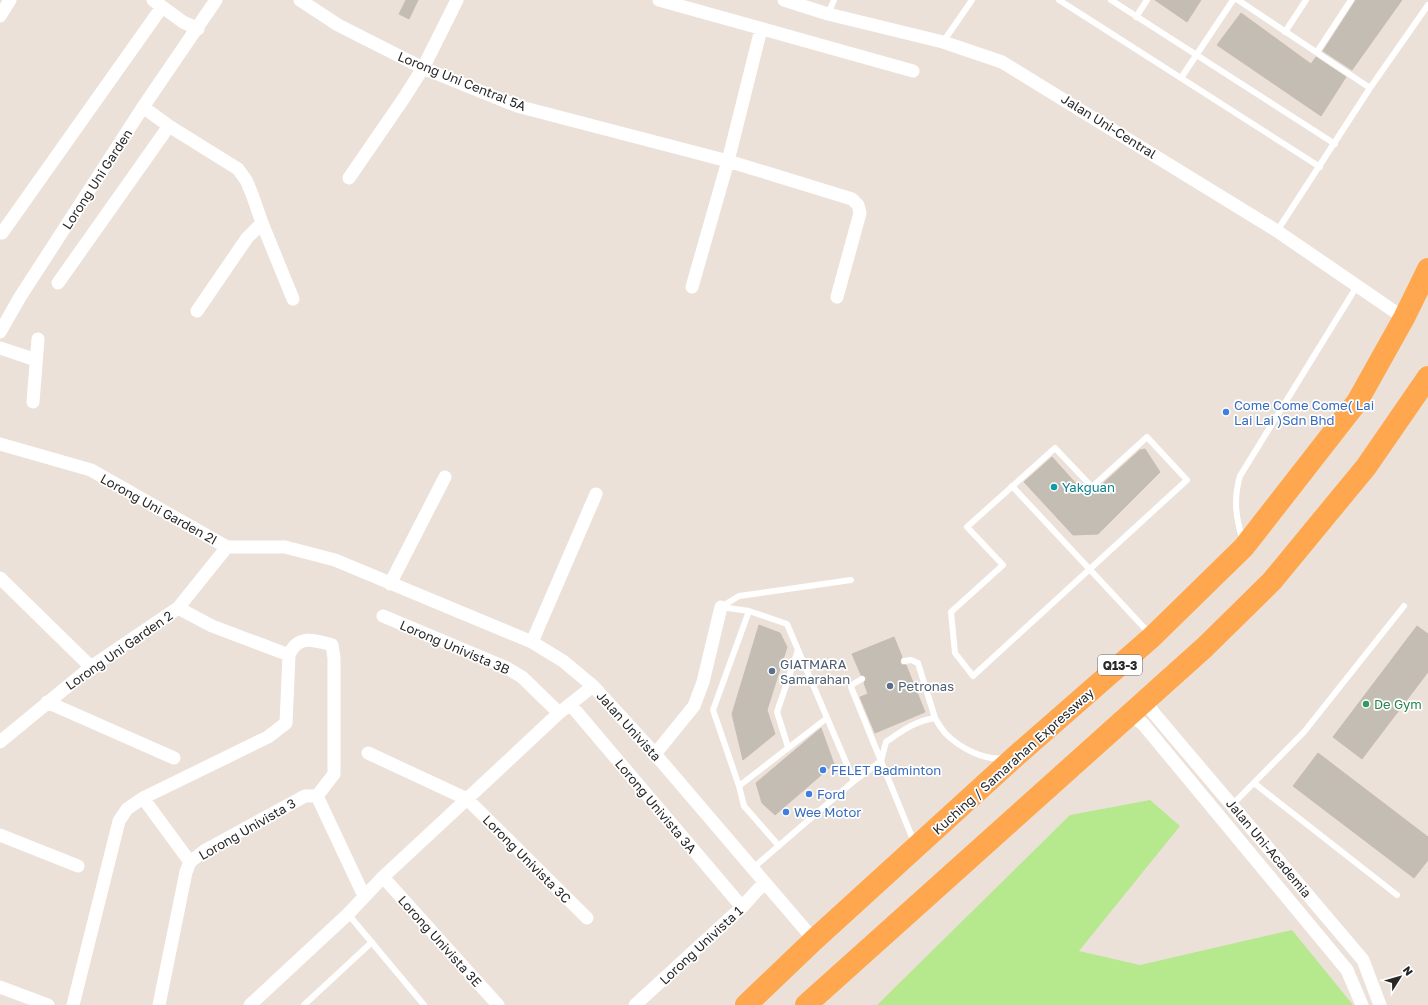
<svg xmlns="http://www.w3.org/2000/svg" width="1428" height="1005" viewBox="0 0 1428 1005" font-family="'Golos Text',sans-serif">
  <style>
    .green { fill: #b6e88e }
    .building { fill: #c3bdb4; stroke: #c7bdb2 }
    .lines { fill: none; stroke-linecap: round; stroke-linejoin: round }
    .service { stroke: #fff; stroke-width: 6 }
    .minor { stroke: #fff; stroke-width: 13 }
    .trunk { stroke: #fea74e; stroke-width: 22 }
    .shop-dot { fill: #3f7fe0; stroke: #fff; stroke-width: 1.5 }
    .culture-dot { fill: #0f9aa8; stroke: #fff; stroke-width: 1.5 }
    .service-dot { fill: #5c6f8a; stroke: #fff; stroke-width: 1.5 }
    .leisure-dot { fill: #2e9e5b; stroke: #fff; stroke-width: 1.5 }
    .labels { text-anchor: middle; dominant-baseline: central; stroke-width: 3.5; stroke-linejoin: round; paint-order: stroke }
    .shield { fill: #fff; stroke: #686868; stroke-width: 1 }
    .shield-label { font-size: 12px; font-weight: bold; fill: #282828 }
    .street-label { font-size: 13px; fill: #282828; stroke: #fff }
    .shop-label { font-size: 13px; fill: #366cbe; stroke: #fff; text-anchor: start }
    .culture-label { font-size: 13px; fill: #0d838f; stroke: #fff; text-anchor: start }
    .service-label { font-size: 13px; fill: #4e5e75; stroke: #fff; text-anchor: start }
    .leisure-label { font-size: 13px; fill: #27864d; stroke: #fff; text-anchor: start }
  </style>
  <rect width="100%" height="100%" fill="#ece1d8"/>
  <path class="green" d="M1150,800l30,26 -101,125 61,14 152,-35 61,75h-476l193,-190z"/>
  <path class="building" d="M406,0h12l-9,19 -10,-5z
    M1155,0h46l-14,22z
    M1356,0h46l-50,70 -29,-19z
    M1241,13l70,51 5,-7 30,20 -25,39 -104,-71z
    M1145,449l15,23 -62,62 -25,1 -49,-53 28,-25 36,40 52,-47z
    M759,625l21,8 7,14 -20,63 8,24 -32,26 -11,-46z
    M1417,626l11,8v38l-66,87 -29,-22z
    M894,637l8,20 -2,5 2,3h4l19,47 -50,21 -15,-36 8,-3 -4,-11 2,-6 -5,-2 -9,-21z
    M821,728l13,36 -59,51 -13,-12 -6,-20z
    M1318,753l110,84v23l-14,18 -121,-92z"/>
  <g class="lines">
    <path class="service" d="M1059,0l261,167
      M1111,0l224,144
      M1238,0l132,88
      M828,14l6,-14
      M1136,17l11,-17
      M1285,32l21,-32
      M943,42l29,-42
      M1317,52l34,-52
      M1181,78l52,-78
      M1277,231l93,-143 58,-83
      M1147,437l40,43 -214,196 -18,-23 -4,-41 52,-47 -36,-38 88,-79 37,39z
      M1012,486l138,148
      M1243,542c-7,-24 -10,-42 -3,-66l117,-190
      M721,607l28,4 38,13 67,157
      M721,607l18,-11 112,-16
      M749,611l-36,99 26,76 5,20 35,40
      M904,661l7,-1 7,3 17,55
      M788,747l-11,-35 21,-62
      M1254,783l143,112
      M739,786l88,-68
      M1232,805l72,-73 100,-126
      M914,842l-33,-81 5,-19c16,-11 29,-21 49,-24 3,5 6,11 11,16 13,13 38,27 57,24
      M753,868l101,-87 27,-20 -30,-74 2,-3 9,-5
      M348,914l76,91
      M304,1005l68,-63"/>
    <path class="minor" d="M153,0l30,22 15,7
      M300,0l38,25 85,43 94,38 211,55 124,38 6,6 2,8 -23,84
      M659,0l254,71
      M784,0l44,14 115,28 59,20 275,169 127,87
      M0,16l10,-16
      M143,107l26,19 69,43 8,11 6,14 10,29 31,76
      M349,178l55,-80 19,-30 34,-68
      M2,233l160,-226
      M58,283l111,-157
      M692,287l36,-126 33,-132
      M197,311l50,-73 15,-15
      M0,332l20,-35 123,-190 73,-107
      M0,348l36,12
      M33,402l5,-63
      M0,444l91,26 136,77h58l50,13 197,82 31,19 30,25 62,68 159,186
      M0,578l91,89
      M390,584l55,-107
      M178,608l34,18 77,29
      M383,616l124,52 15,9 37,36
      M532,642l64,-148
      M1147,698l5,13 211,249 17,45
      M47,702l127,56
      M570,704l172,203
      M1130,714l13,10 204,246 15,35
      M0,742l91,-75 87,-59 49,-61
      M368,753l99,46 120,119
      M655,754l39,-48 9,-24 18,-75
      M143,798l47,64
      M0,835l78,31
      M383,877l115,128
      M0,987l48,18
      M73,1005l46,-184 8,-12 16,-11 125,-61 18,-14 3,-68c9,-21 25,-15 43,-10l2,13v116l-17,22
      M159,1005l27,-133 4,-10 14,-11 101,-55h12l47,100
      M250,1005l98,-91 35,-37 84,-78 92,-86 34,-27
      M635,1005l107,-98 22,-24"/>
    <path class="trunk" d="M746,1005l68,-65 203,-185 135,-118 92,-90 113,-145 47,-84 24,-49
      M806,1005l399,-358 67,-66 94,-114 62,-90"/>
  </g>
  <g class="shop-dot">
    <circle cx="1226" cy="412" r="4"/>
    <circle cx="823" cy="770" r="4"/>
    <circle cx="809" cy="794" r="4"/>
    <circle cx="786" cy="812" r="4"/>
  </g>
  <circle class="culture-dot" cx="1054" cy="487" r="4"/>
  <g class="service-dot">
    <circle cx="772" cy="671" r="4"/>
    <circle cx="890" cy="686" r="4"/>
  </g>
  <circle class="leisure-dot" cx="1366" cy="704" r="4"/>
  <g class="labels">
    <rect class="shield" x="1098" y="655" width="44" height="20" rx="3"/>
    <g class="shield-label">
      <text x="1120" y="665">Q13-3</text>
    </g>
    <g class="street-label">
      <text transform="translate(462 81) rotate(22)">Lorong Uni Central 5A</text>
      <text transform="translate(1109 126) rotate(32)">Jalan Uni-Central</text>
      <text transform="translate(97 179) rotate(-57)">Lorong Uni Garden</text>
      <text transform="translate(159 509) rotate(29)">Lorong Uni Garden 2I</text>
      <text transform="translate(455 647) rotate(23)">Lorong Univista 3B</text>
      <text transform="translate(119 650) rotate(-35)">Lorong Uni Garden 2</text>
      <text transform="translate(629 726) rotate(48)">Jalan Univista</text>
      <text transform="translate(1013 761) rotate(-42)">Kuching / Samarahan Expressway</text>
      <text transform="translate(656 806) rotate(50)">Lorong Univista 3A</text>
      <text transform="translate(247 829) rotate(-30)">Lorong Univista 3</text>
      <text transform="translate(1269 848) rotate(50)">Jalan Uni-Academia</text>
      <text transform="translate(527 859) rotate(45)">Lorong Univista 3C</text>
      <text transform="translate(440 941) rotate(48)">Lorong Univista 3E</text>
      <text transform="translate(701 945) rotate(-43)">Lorong Univista 1</text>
    </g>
    <g class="shop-label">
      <text x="1234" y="405">Come Come Come( Lai<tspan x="1234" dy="15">Lai Lai )Sdn Bhd</tspan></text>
      <text x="831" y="770">FELET Badminton</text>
      <text x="817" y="794">Ford</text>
      <text x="794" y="812">Wee Motor</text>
    </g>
    <g class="culture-label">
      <text x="1062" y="487">Yakguan</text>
    </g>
    <g class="service-label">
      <text x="780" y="664">GIATMARA<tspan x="780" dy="15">Samarahan</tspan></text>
      <text x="898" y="686">Petronas</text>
    </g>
    <g class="leisure-label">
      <text x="1374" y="704">De Gym</text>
    </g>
  </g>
  <g transform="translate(1400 977) rotate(53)" stroke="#ffffff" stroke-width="3" paint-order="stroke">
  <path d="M0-3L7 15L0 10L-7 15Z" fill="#282828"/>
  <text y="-6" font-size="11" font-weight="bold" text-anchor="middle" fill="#282828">N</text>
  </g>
</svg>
